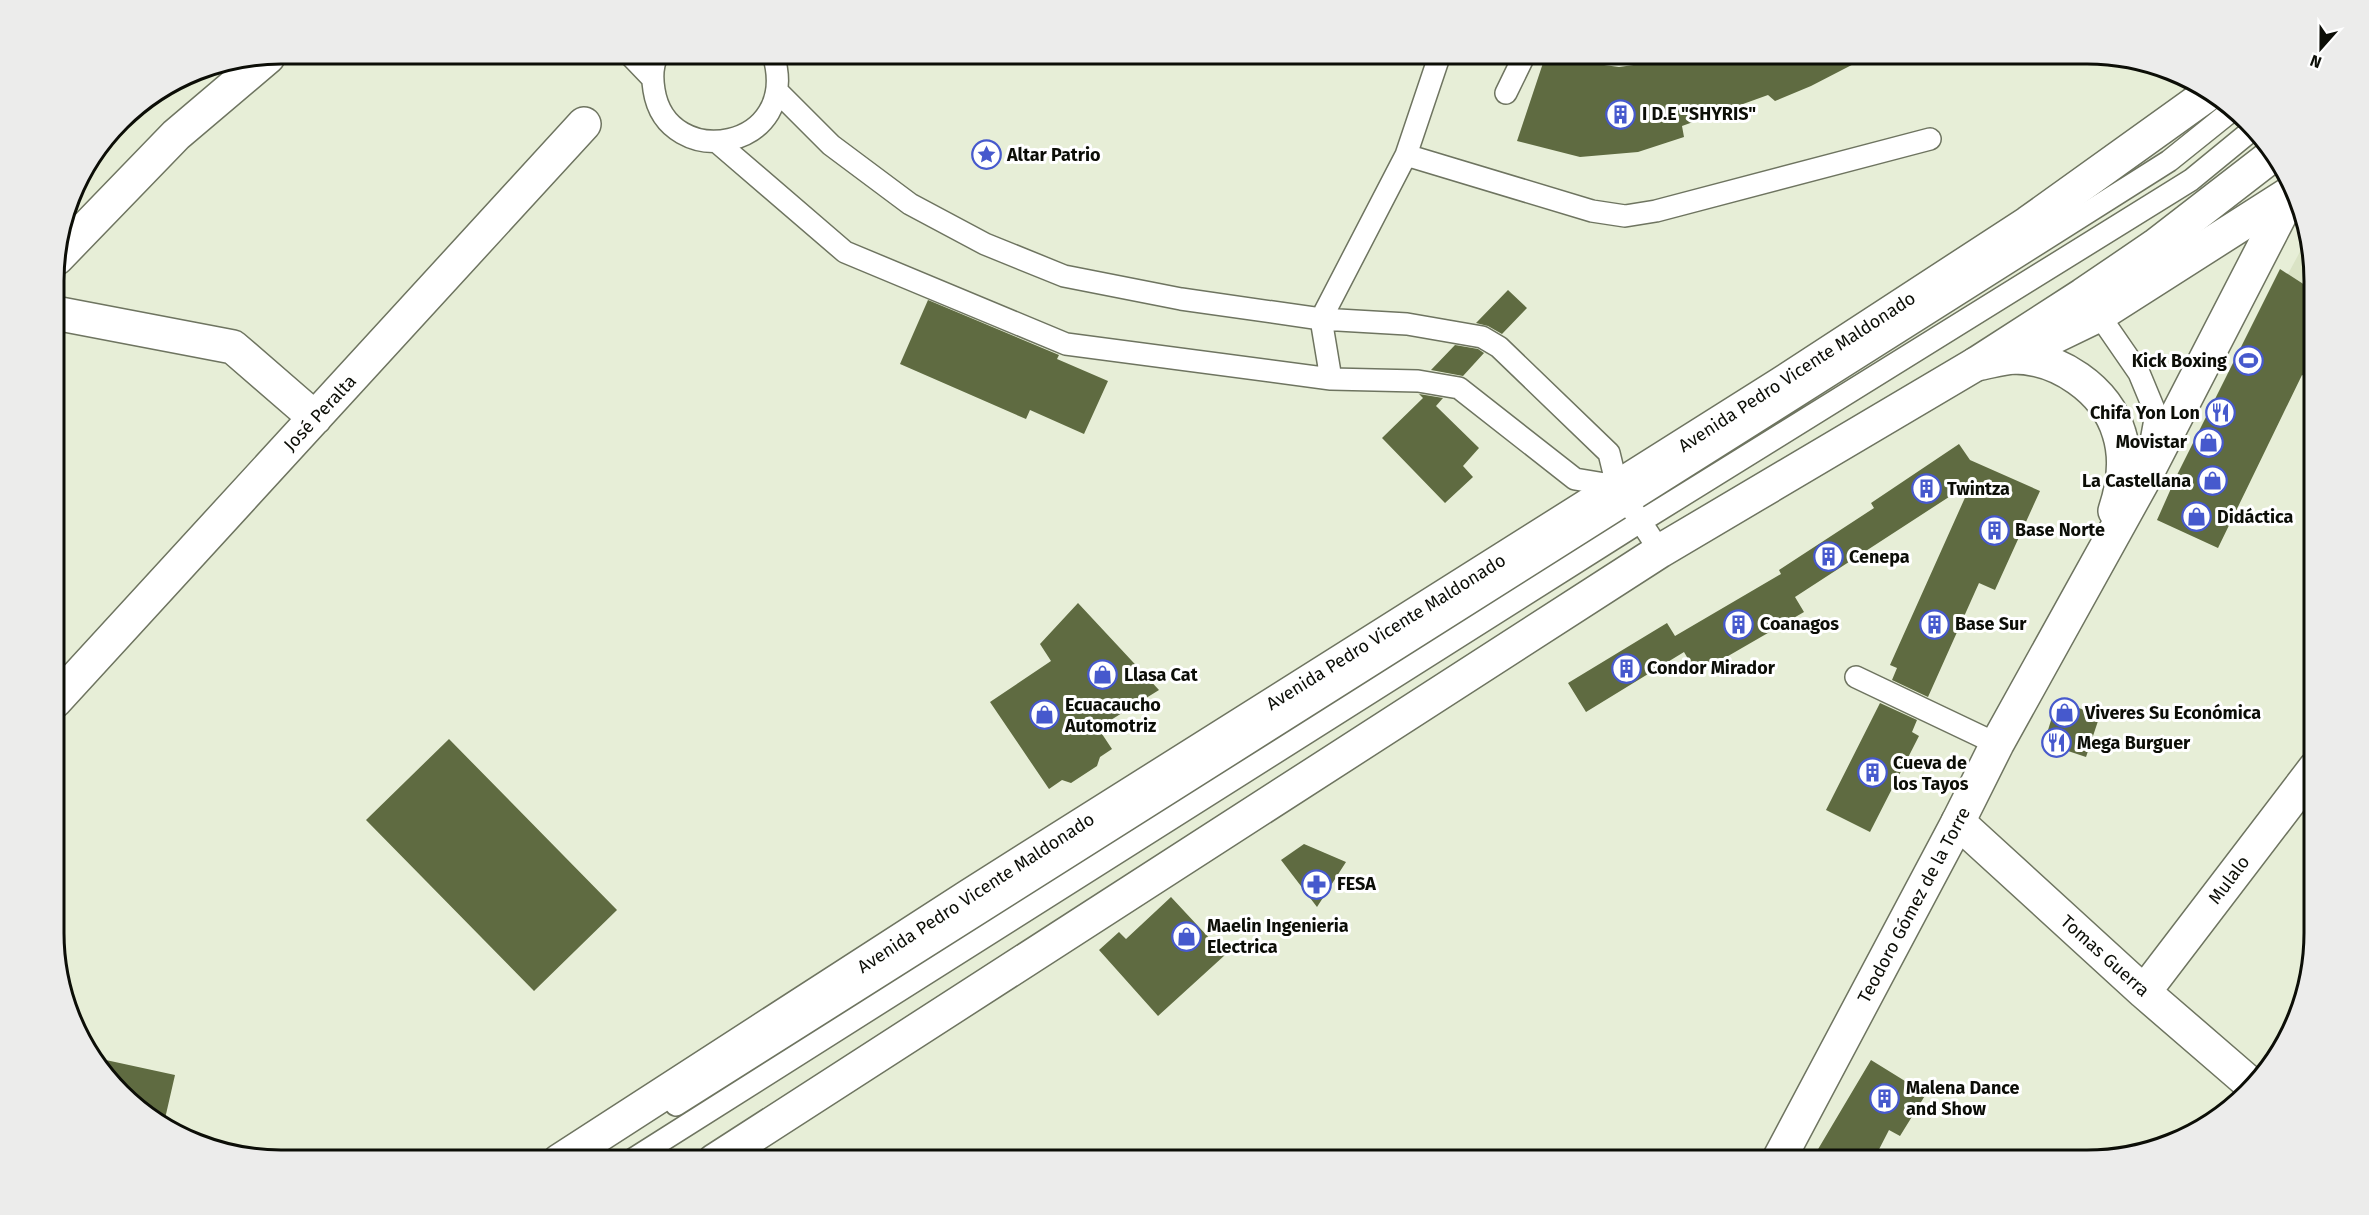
<svg xmlns="http://www.w3.org/2000/svg" width="2369" height="1215" viewBox="0 0 2369 1215" font-family="'Fira Sans',sans-serif">
  <style>
    .built { fill: #dae3c5 }
    .building { fill: #5f6b41 }
    .lines { fill: none; stroke-linecap: round; stroke-linejoin: round }
    .lane-casing { stroke: #6e7460; stroke-width: 24 }
    .street-casing { stroke: #6e7460; stroke-width: 36 }
    .secondary-casing { stroke: #6e7460; stroke-width: 36 }
    .primary-casing { stroke: #6e7460; stroke-width: 36 }
    .lane { stroke: #fff; stroke-width: 21 }
    .street { stroke: #fff; stroke-width: 33 }
    .secondary { stroke: #fff; stroke-width: 33 }
    .primary { stroke: #fff; stroke-width: 33 }
    .labels { text-anchor: middle; dominant-baseline: central; stroke-width: 6; stroke-linejoin: round; paint-order: stroke }
    .poi-label { font-size: 18px; font-weight: bold; fill: #0c0e07; stroke: #fff; text-anchor: start }
    .street-label { font-size: 18px; fill: #0c0e07; stroke: #fff }
    .rim { fill: none; stroke: #0c0e07; stroke-width: 3 }
  </style>
  <rect width="100%" height="100%" fill="#e7eed7"/>
  <path class="built" d="M2309,235l4,17v43l-5,-8 -20,-13z"/>
  <path class="building" d="M1682,54h191l-62,32 -36,15 -7,-6 -86,31 2,11 -46,15 -58,5 -63,-16 28,-84 74,10 29,-4z
    M2280,269l28,18 5,8v85l-11,-5 -84,173 -61,-28 20,-45z
    M1508,290l19,18 -25,26 -14,-8 -12,-3z
    M928,300l131,55 -2,4 51,22 -24,53 -54,-24 -4,9 -126,-55z
    M1455,345l23,4 6,4 -21,23 -32,-6z
    M1419,394l24,4 -7,8 43,42 -16,18 10,11 -28,26 -63,-65 41,-40z
    M1959,444l11,16 70,31 -45,99 -16,-7 -51,114 -36,-17 5,-12 -7,-3 82,-183 -177,115 9,15 -107,62 -13,-22 -98,60 -18,-29 99,-60 8,13 106,-62 -2,-4 95,-62 -3,-5z
    M1078,603l81,87 -61,38 14,21 -12,8 -3,9 -26,17 -9,-3 -13,9 -59,-87 61,-41 -11,-17z
    M2057,701l43,14 -14,42 -42,-14z
    M1880,703l37,17 -5,12 7,4 -49,96 -44,-22z
    M449,739l168,171 -83,81 -168,-171z
    M1304,844l42,18 -29,45 -36,-47z
    M1171,897l54,58 -67,61 -59,-66 20,-18 7,7z
    M92,1057l83,18 -11,48 -63,-51z
    M1871,1060l55,34 -26,42 -11,-6 -16,31h-62z"/>
  <g class="lines">
    <defs>
      <path id="lane" d="M629,54l23,24
        M658,54c-6,11 -6,24 -4,36 13,83 149,61 119,-36
        M778,92l53,53 79,59 75,40 79,32 117,23 140,20 86,5 75,13 17,10 110,106 8,33 43,65
        M1506,93l19,-39
        M717,142l128,110 221,92 265,35 87,2 41,7 116,91 42,7
        M1406,155l186,56 33,5 31,-5 274,-72
        M2099,315l40,58 17,41 -7,38
        M1331,379l-10,-60 85,-164 34,-101
        M1856,677l141,67
        M676,1105l1493,-944 61,-49
        M630,1161l1010,-639 551,-342 61,-50"/>
      <path id="street" d="M57,258l119,-123 92,-78
        M55,313l178,34 82,71
        M2012,357l87,-42 193,-123
        M55,701l529,-577
        M1958,822l186,170 110,95
        M2144,992l171,-224"/>
      <path id="secondary" d="M1976,364c12,-2 25,-6 37,-7 45,0 93,32 106,76 8,25 4,54 -4,78
        M1778,1161l180,-339 39,-78 147,-265 150,-291"/>
      <path id="primary" d="M559,1161l410,-265 812,-512 247,-161 180,-129
        M714,1161l946,-610 316,-187 107,-69 72,-49 119,-92"/>
    </defs>
    <use href="#lane" class="lane-casing"/>
    <use href="#street" class="street-casing"/>
    <use href="#secondary" class="secondary-casing"/>
    <use href="#primary" class="primary-casing"/>
    <use href="#lane" class="lane"/>
    <use href="#street" class="street"/>
    <use href="#secondary" class="secondary"/>
    <use href="#primary" class="primary"/>
  </g>
  <defs>
    <symbol id="building-ring" viewBox="-11 -11 22 22"><circle r="9.5" fill="#fff" stroke="#4659cd" stroke-width="1.5"/><path d="M-4-6H4V6H1V3H-1V6H-4ZM-2.5-4.3h1.7v1.8h-1.7ZM.8-4.3h1.7v1.8H.8ZM-2.5-1h1.7V.8h-1.7ZM.8-1h1.7V.8H.8Z" fill="#4659cd"/></symbol>
    <symbol id="sight-ring" viewBox="-11 -11 22 22"><circle r="9.5" fill="#fff" stroke="#4659cd" stroke-width="1.5"/><path d="M0-6L1.8-2.2L6-1.7L2.9 1.2L3.7 5.4L0 3.3L-3.7 5.4L-2.9 1.2L-6-1.7L-1.8-2.2Z" fill="#4659cd"/></symbol>
    <symbol id="stadium-ring" viewBox="-11 -11 22 22"><circle r="9.5" fill="#fff" stroke="#4659cd" stroke-width="1.5"/><path d="M0-5a6.5 5 0 1 0 0 10a6.5 5 0 1 0 0-10ZM-3.5-1.8h7v3.6h-7Z" fill="#4659cd"/></symbol>
    <symbol id="restaurant-ring" viewBox="-11 -11 22 22"><circle r="9.5" fill="#fff" stroke="#4659cd" stroke-width="1.5"/><path d="M-5-6h1v4h1v-4h1v4h1v-4h1v5L-1.5 .5V6h-2V.5L-5-1ZM5-6V6H3V1.5H1.5Q1.5-4 5-6Z" fill="#4659cd"/></symbol>
    <symbol id="shop-ring" viewBox="-11 -11 22 22"><circle r="9.5" fill="#fff" stroke="#4659cd" stroke-width="1.5"/><path d="M-5-2.5h2.3a2.7 3.5 0 0 1 5.4 0H5L5.5 6h-11ZM-1.5-2.5h3a1.5 2.3 0 0 0-3 0Z" fill="#4659cd"/></symbol>
    <symbol id="pharmacy-ring" viewBox="-11 -11 22 22"><circle r="9.5" fill="#fff" stroke="#4659cd" stroke-width="1.5"/><path d="M-2-6h4v4h4v4h-4v4h-4v-4h-4v-4h4Z" fill="#4659cd"/></symbol>
  </defs>
  <g fill-rule="evenodd">
    <use href="#building-ring" x="1604" y="98" width="33" height="33"/>
    <use href="#sight-ring" x="970" y="138" width="33" height="33"/>
    <use href="#stadium-ring" x="2232" y="344" width="33" height="33"/>
    <use href="#restaurant-ring" x="2204" y="396" width="33" height="33"/>
    <use href="#shop-ring" x="2192" y="426" width="33" height="33"/>
    <use href="#shop-ring" x="2196" y="464" width="33" height="33"/>
    <use href="#building-ring" x="1910" y="472" width="33" height="33"/>
    <use href="#shop-ring" x="2180" y="500" width="33" height="33"/>
    <use href="#building-ring" x="1978" y="514" width="33" height="33"/>
    <use href="#building-ring" x="1812" y="540" width="33" height="33"/>
    <use href="#building-ring" x="1722" y="608" width="33" height="33"/>
    <use href="#building-ring" x="1918" y="608" width="33" height="33"/>
    <use href="#building-ring" x="1610" y="652" width="33" height="33"/>
    <use href="#shop-ring" x="1086" y="658" width="33" height="33"/>
    <use href="#shop-ring" x="2048" y="696" width="33" height="33"/>
    <use href="#shop-ring" x="1028" y="698" width="33" height="33"/>
    <use href="#restaurant-ring" x="2040" y="726" width="33" height="33"/>
    <use href="#building-ring" x="1856" y="756" width="33" height="33"/>
    <use href="#pharmacy-ring" x="1300" y="868" width="33" height="33"/>
    <use href="#shop-ring" x="1170" y="920" width="33" height="33"/>
    <use href="#building-ring" x="1868" y="1082" width="33" height="33"/>
  </g>
  <g class="labels">
    <g class="poi-label">
      <text x="1642" y="114">I D.E "SHYRIS"</text>
      <text x="1007" y="155">Altar Patrio</text>
      <text x="2227" y="361" text-anchor="end">Kick Boxing</text>
      <text x="2200" y="413" text-anchor="end">Chifa Yon Lon</text>
      <text x="2187" y="442" text-anchor="end">Movistar</text>
      <text x="2191" y="481" text-anchor="end">La Castellana</text>
      <text x="1947" y="489">Twintza</text>
      <text x="2217" y="517">Didáctica</text>
      <text x="2015" y="530">Base Norte</text>
      <text x="1849" y="557">Cenepa</text>
      <text x="1760" y="624">Coanagos</text>
      <text x="1955" y="624">Base Sur</text>
      <text x="1647" y="668">Condor Mirador</text>
      <text x="1124" y="675">Llasa Cat</text>
      <text x="1065" y="705">Ecuacaucho<tspan x="1065" dy="21">Automotriz</tspan></text>
      <text x="2085" y="713">Viveres Su Económica</text>
      <text x="2077" y="743">Mega Burguer</text>
      <text x="1893" y="763">Cueva de<tspan x="1893" dy="21">los Tayos</tspan></text>
      <text x="1337" y="884">FESA</text>
      <text x="1207" y="926">Maelin Ingenieria<tspan x="1207" dy="21">Electrica</tspan></text>
      <text x="1906" y="1088">Malena Dance<tspan x="1906" dy="21">and Show</tspan></text>
    </g>
    <g class="street-label">
      <text transform="translate(1797 372) rotate(-33)">Avenida Pedro Vicente Maldonado</text>
      <text transform="translate(320 413) rotate(-47)">José Peralta</text>
      <text transform="translate(1386 632) rotate(-32)">Avenida Pedro Vicente Maldonado</text>
      <text transform="translate(2229 880) rotate(-53)">Mulalo</text>
      <text transform="translate(976 893) rotate(-33)">Avenida Pedro Vicente Maldonado</text>
      <text transform="translate(1914 905) rotate(-62)">Teodoro Gómez de la Torre</text>
      <text transform="translate(2105 956) rotate(42)">Tomas Guerra</text>
    </g>
  </g>
  <path d="M0 0H2369V1215H0ZM281 64H2087A217 217 0 0 1 2304 281V933A217 217 0 0 1 2087 1150H281A217 217 0 0 1 64 933V281A217 217 0 0 1 281 64Z" fill="#ececeb" fill-rule="evenodd"/>
  <path class="rim" d="M281 64H2087A217 217 0 0 1 2304 281V933A217 217 0 0 1 2087 1150H281A217 217 0 0 1 64 933V281A217 217 0 0 1 281 64Z"/>
  <g transform="translate(2321 48) rotate(201)" stroke="#ffffff" stroke-width="4.5" paint-order="stroke">
  <path d="M0-4.5L10 22L0 15L-10 22Z" fill="#0c0e07"/>
  <text y="-9" font-size="16" font-weight="bold" text-anchor="middle" fill="#0c0e07">N</text>
  </g>
</svg>
